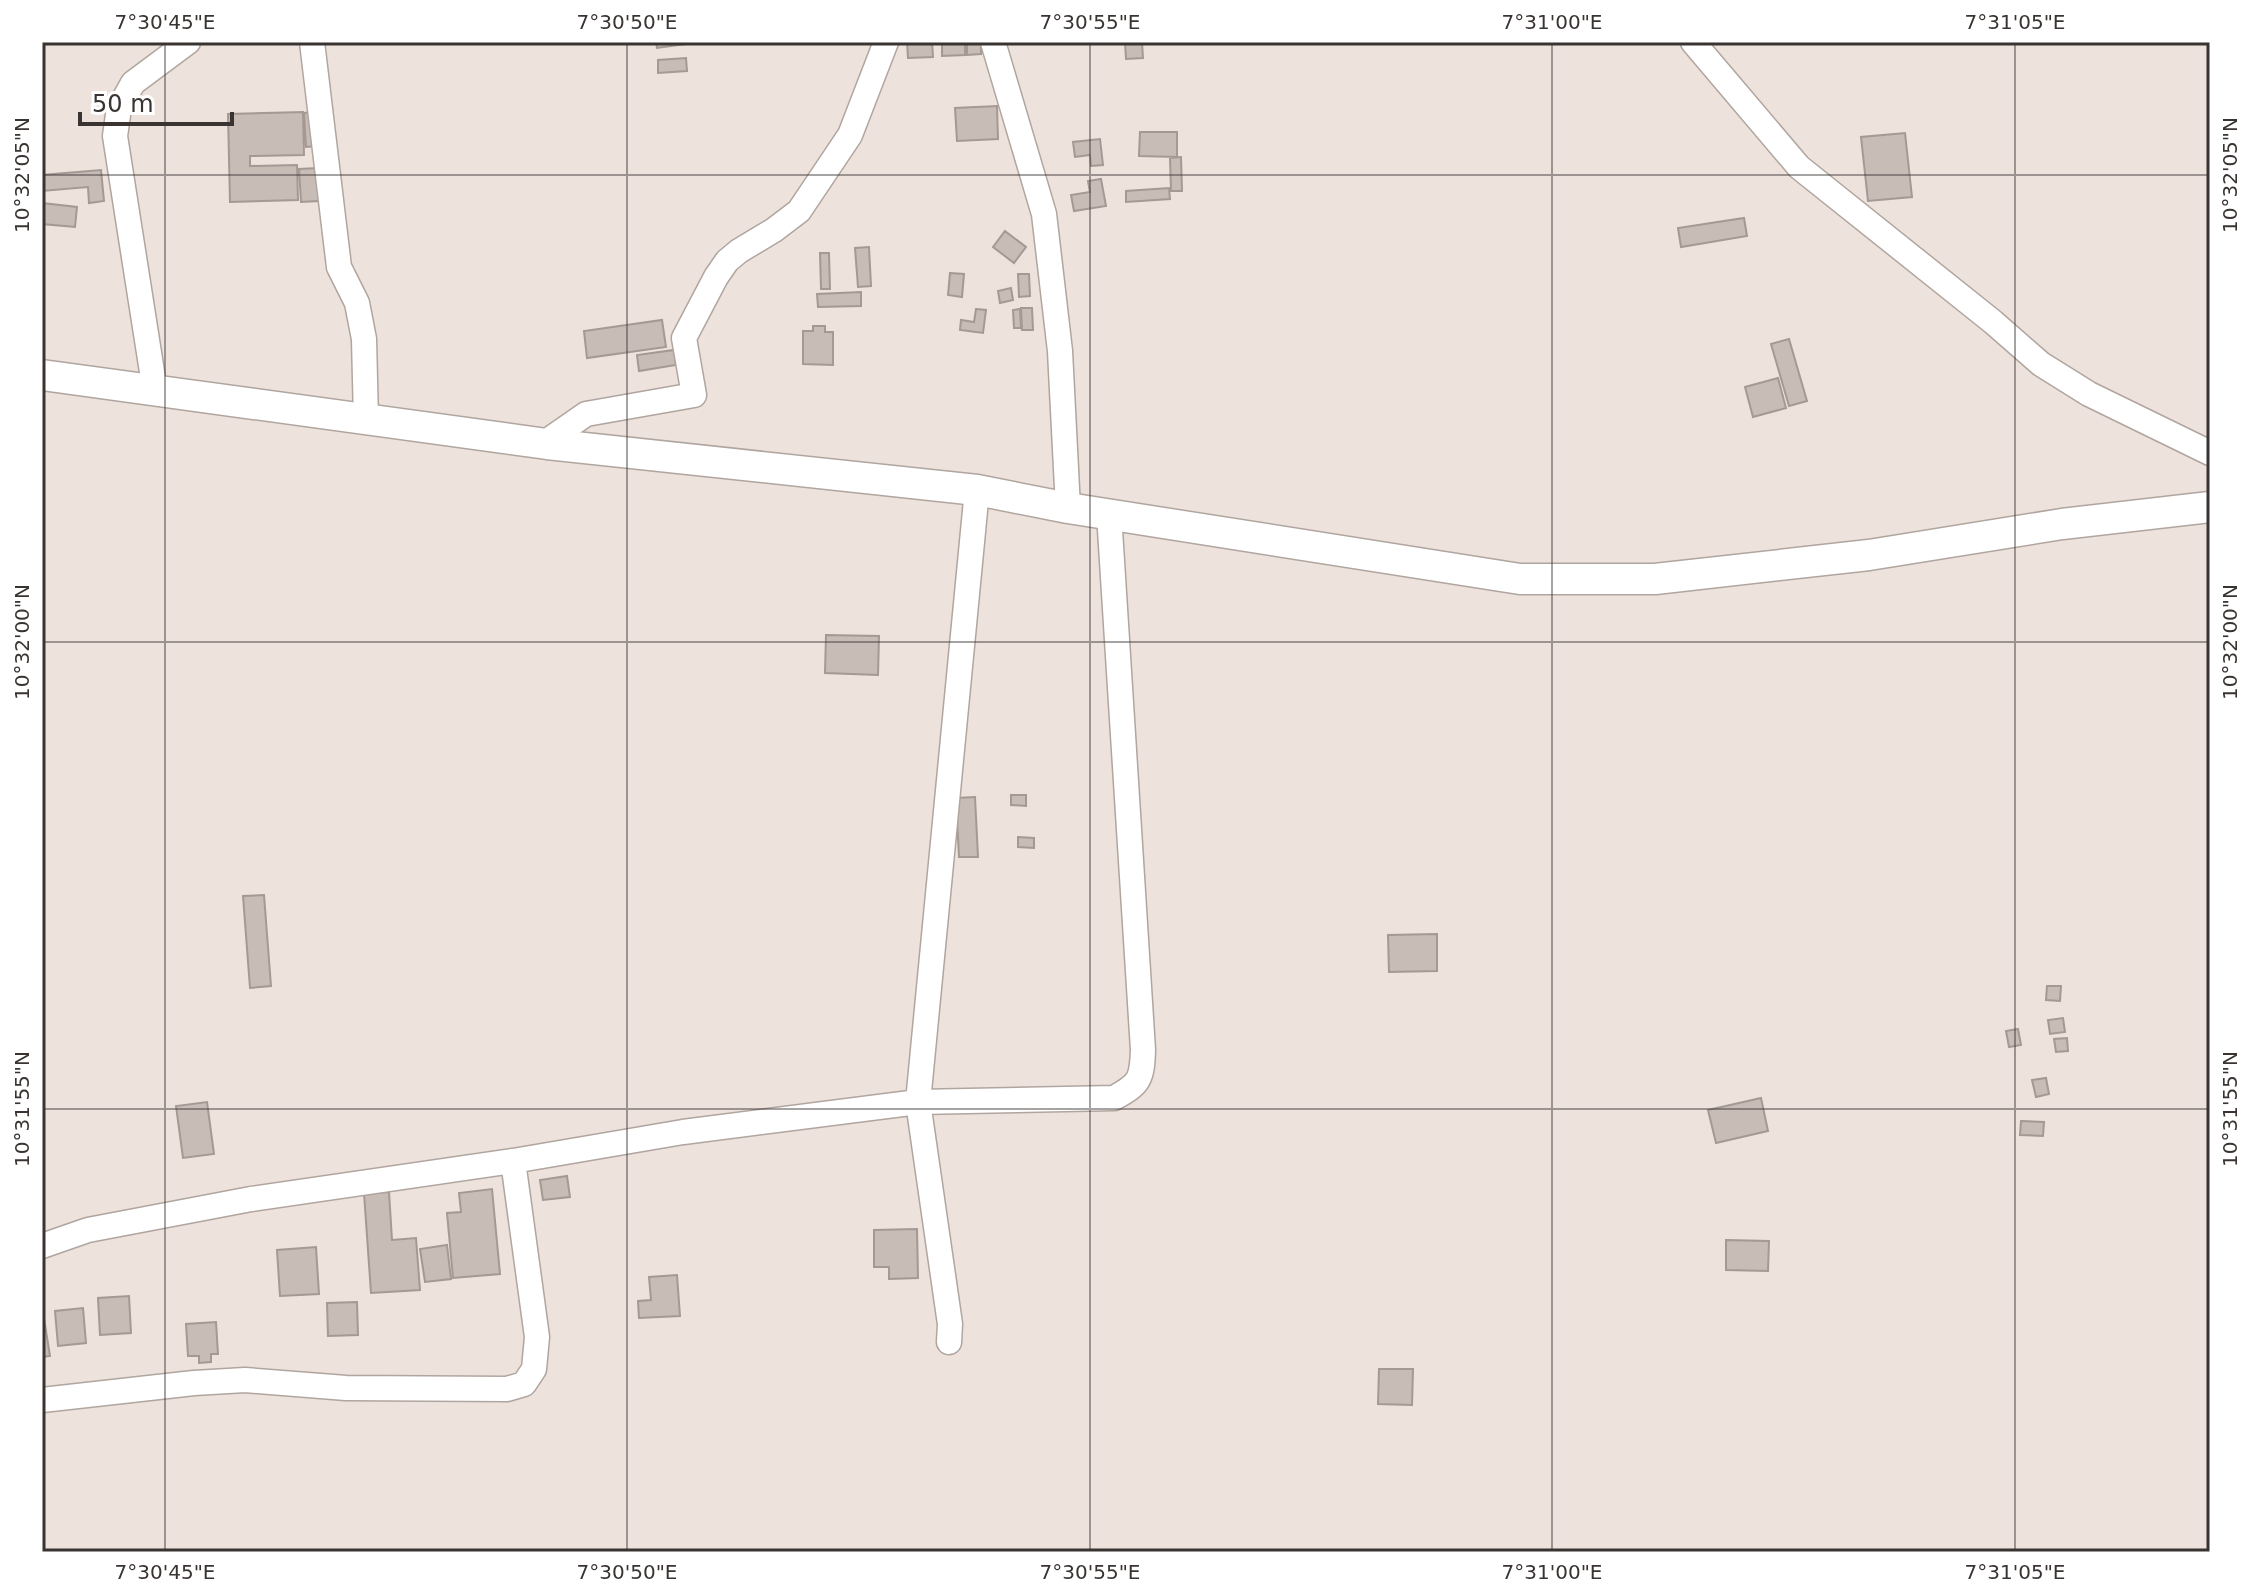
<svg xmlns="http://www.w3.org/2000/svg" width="2252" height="1594" viewBox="0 0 2252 1594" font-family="'DejaVu Sans',sans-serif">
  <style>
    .building { fill: #c7bcb6; stroke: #a49993; stroke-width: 2 }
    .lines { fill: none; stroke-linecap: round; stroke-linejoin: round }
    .minor-casing { stroke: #b0a59f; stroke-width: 27 }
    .tertiary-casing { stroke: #b0a59f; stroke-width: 33 }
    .minor { stroke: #fff; stroke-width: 24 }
    .tertiary { stroke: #fff; stroke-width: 30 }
    .ticks { fill: none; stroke: #393432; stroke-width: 2; stroke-opacity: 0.45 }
    .neatline { fill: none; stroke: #393432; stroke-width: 3 }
    .ticks-label { font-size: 20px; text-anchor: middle; fill: #393432 }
  </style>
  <rect width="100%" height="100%" fill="#ede2dc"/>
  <path class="building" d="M656,42h45l-44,6z
    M907,42h25l1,15 -25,1z
    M942,42h23v13l-23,1z
    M967,42h14v12l-14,1z
    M1125,42h17l1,16 -17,1z
    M686,58l1,13 -29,2v-13z
    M997,106l1,33 -41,2 -2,-33z
    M303,112l1,43 -54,1v10l47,-1 1,35 -68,2 -2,-88z
    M315,112l2,34 -11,1 -2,-34z
    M1140,132h37v25l-38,-1z
    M1905,133l7,64 -44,4 -7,-64z
    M1100,139l3,26 -12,1 -1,-11 -15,2 -2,-15z
    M1181,157l1,34h-11l-1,-33z
    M318,168l1,33 -18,1 -2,-33z
    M101,170l3,31 -15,2 -1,-16 -46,4v-16z
    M1101,179l5,27 -32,5 -3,-16 19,-3 -2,-11z
    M1169,188l1,11 -44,3v-11z
    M42,203l35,4 -2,20 -33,-3z
    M1744,218l3,18 -66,11 -3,-19z
    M1005,231l21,16 -12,16 -21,-16z
    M869,247l2,39 -13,1 -3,-39z
    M820,253h9l1,36h-9z
    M950,273l14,1 -2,23 -14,-2z
    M1018,274h11l1,22 -11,1z
    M1011,288l2,12 -13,3 -2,-12z
    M861,292v14l-43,1 -1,-13z
    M1021,308h11l1,22h-11z
    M976,309l10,1 -3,23 -23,-3 1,-10 13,2z
    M1020,309l1,19h-7l-1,-18z
    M662,320l4,27 -79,11 -3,-27z
    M813,326h12v6h8v33l-30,-1v-33h10z
    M1789,339l18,62 -18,5 -18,-62z
    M674,350l2,15 -37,6 -2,-16z
    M1778,378l8,30 -33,9 -8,-30z
    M826,635l53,1 -1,39 -53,-2z
    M1011,795h15v11l-15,-1z
    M975,797l3,60h-19l-3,-59z
    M1018,837l16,1v10l-16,-1z
    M264,895l7,91 -21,2 -7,-92z
    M1437,934v37l-48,1 -1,-37z
    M2047,986h14l-1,15 -14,-1z
    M2063,1018l2,14 -15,2 -2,-14z
    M2018,1029l3,16 -12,2 -3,-16z
    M2067,1038l1,13 -12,1 -2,-13z
    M2046,1078l3,16 -13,3 -4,-17z
    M1761,1098l7,33 -52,12 -8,-33z
    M207,1102l7,52 -31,4 -7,-52z
    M2021,1121l23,1 -1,14 -23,-1z
    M567,1176l3,21 -27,3 -3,-20z
    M492,1189l8,85 -47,4 -6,-65 14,-1 -2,-19z
    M389,1192l3,48 24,-2 4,52 -49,3 -7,-100z
    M917,1229l1,49 -29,1v-12h-15v-37z
    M1726,1240l43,1 -1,30 -42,-1z
    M447,1245l4,34 -26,3 -5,-33z
    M316,1247l3,47 -39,2 -3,-46z
    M677,1275l3,41 -41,2 -1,-17 13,-1 -2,-23z
    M129,1296l2,37 -31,2 -2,-37z
    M357,1302l1,33 -30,1 -1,-33z
    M42,1306l8,50 -8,1z
    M83,1308l3,35 -28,3 -3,-35z
    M216,1322l2,32h-7v8l-12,1v-7h-11l-2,-32z
    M1379,1369h34l-1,36 -34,-1z"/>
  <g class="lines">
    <defs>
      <path id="minor" d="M312,42l27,225 18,36 7,36 2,81
        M993,42l51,172 16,137 8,157
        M1693,42l106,125 194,155 48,42 48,30 121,59
        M155,391l-40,-255 4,-28 14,-25 55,-41
        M547,444l3,-5 36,-25 108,-19 -10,-57 32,-61 11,-16 12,-10 35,-21 25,-19 51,-76 36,-93
        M42,1246l46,-16 163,-31 262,-38 170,-29 235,-30 196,-4c26,-14 28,-19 29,-48l-34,-536
        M949,1342l1,-18 -32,-222 59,-612
        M42,1400l152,-17 51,-3 101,8 161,1 17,-5 10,-15 3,-32 -24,-176"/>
      <path id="tertiary" d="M42,375l505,69 430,46 91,18 452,71h135l214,-24 193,-31 148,-17"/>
    </defs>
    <use href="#minor" class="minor-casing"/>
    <use href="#tertiary" class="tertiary-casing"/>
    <use href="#minor" class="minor"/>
    <use href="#tertiary" class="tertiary"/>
  </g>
  <path class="ticks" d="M165,42v1510M627,42v1510M1090,42v1510M1552,42v1510M2015,42v1510M42,175h2168M42,642h2168M42,1109h2168"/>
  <rect width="2252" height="1594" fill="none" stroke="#ffffff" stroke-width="88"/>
  <path d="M80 112v12h152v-12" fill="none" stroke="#393432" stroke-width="4"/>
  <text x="92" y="112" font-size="24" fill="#393432" stroke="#ffffff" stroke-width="6" paint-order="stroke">50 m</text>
  <rect x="44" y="44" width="2164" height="1506" class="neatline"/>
  <g class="ticks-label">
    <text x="165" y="29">7°30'45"E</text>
    <text x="627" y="29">7°30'50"E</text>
    <text x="1090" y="29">7°30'55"E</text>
    <text x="1552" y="29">7°31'00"E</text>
    <text x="2015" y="29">7°31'05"E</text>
    <text transform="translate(22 175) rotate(-90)" y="7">10°32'05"N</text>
    <text transform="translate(2230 175) rotate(-90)" y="7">10°32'05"N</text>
    <text transform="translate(22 642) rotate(-90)" y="7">10°32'00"N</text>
    <text transform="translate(2230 642) rotate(-90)" y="7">10°32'00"N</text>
    <text transform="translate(22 1109) rotate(-90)" y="7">10°31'55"N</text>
    <text transform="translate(2230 1109) rotate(-90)" y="7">10°31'55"N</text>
    <text x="165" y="1579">7°30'45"E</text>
    <text x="627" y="1579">7°30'50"E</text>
    <text x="1090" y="1579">7°30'55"E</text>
    <text x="1552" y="1579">7°31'00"E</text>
    <text x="2015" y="1579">7°31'05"E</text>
  </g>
</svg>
